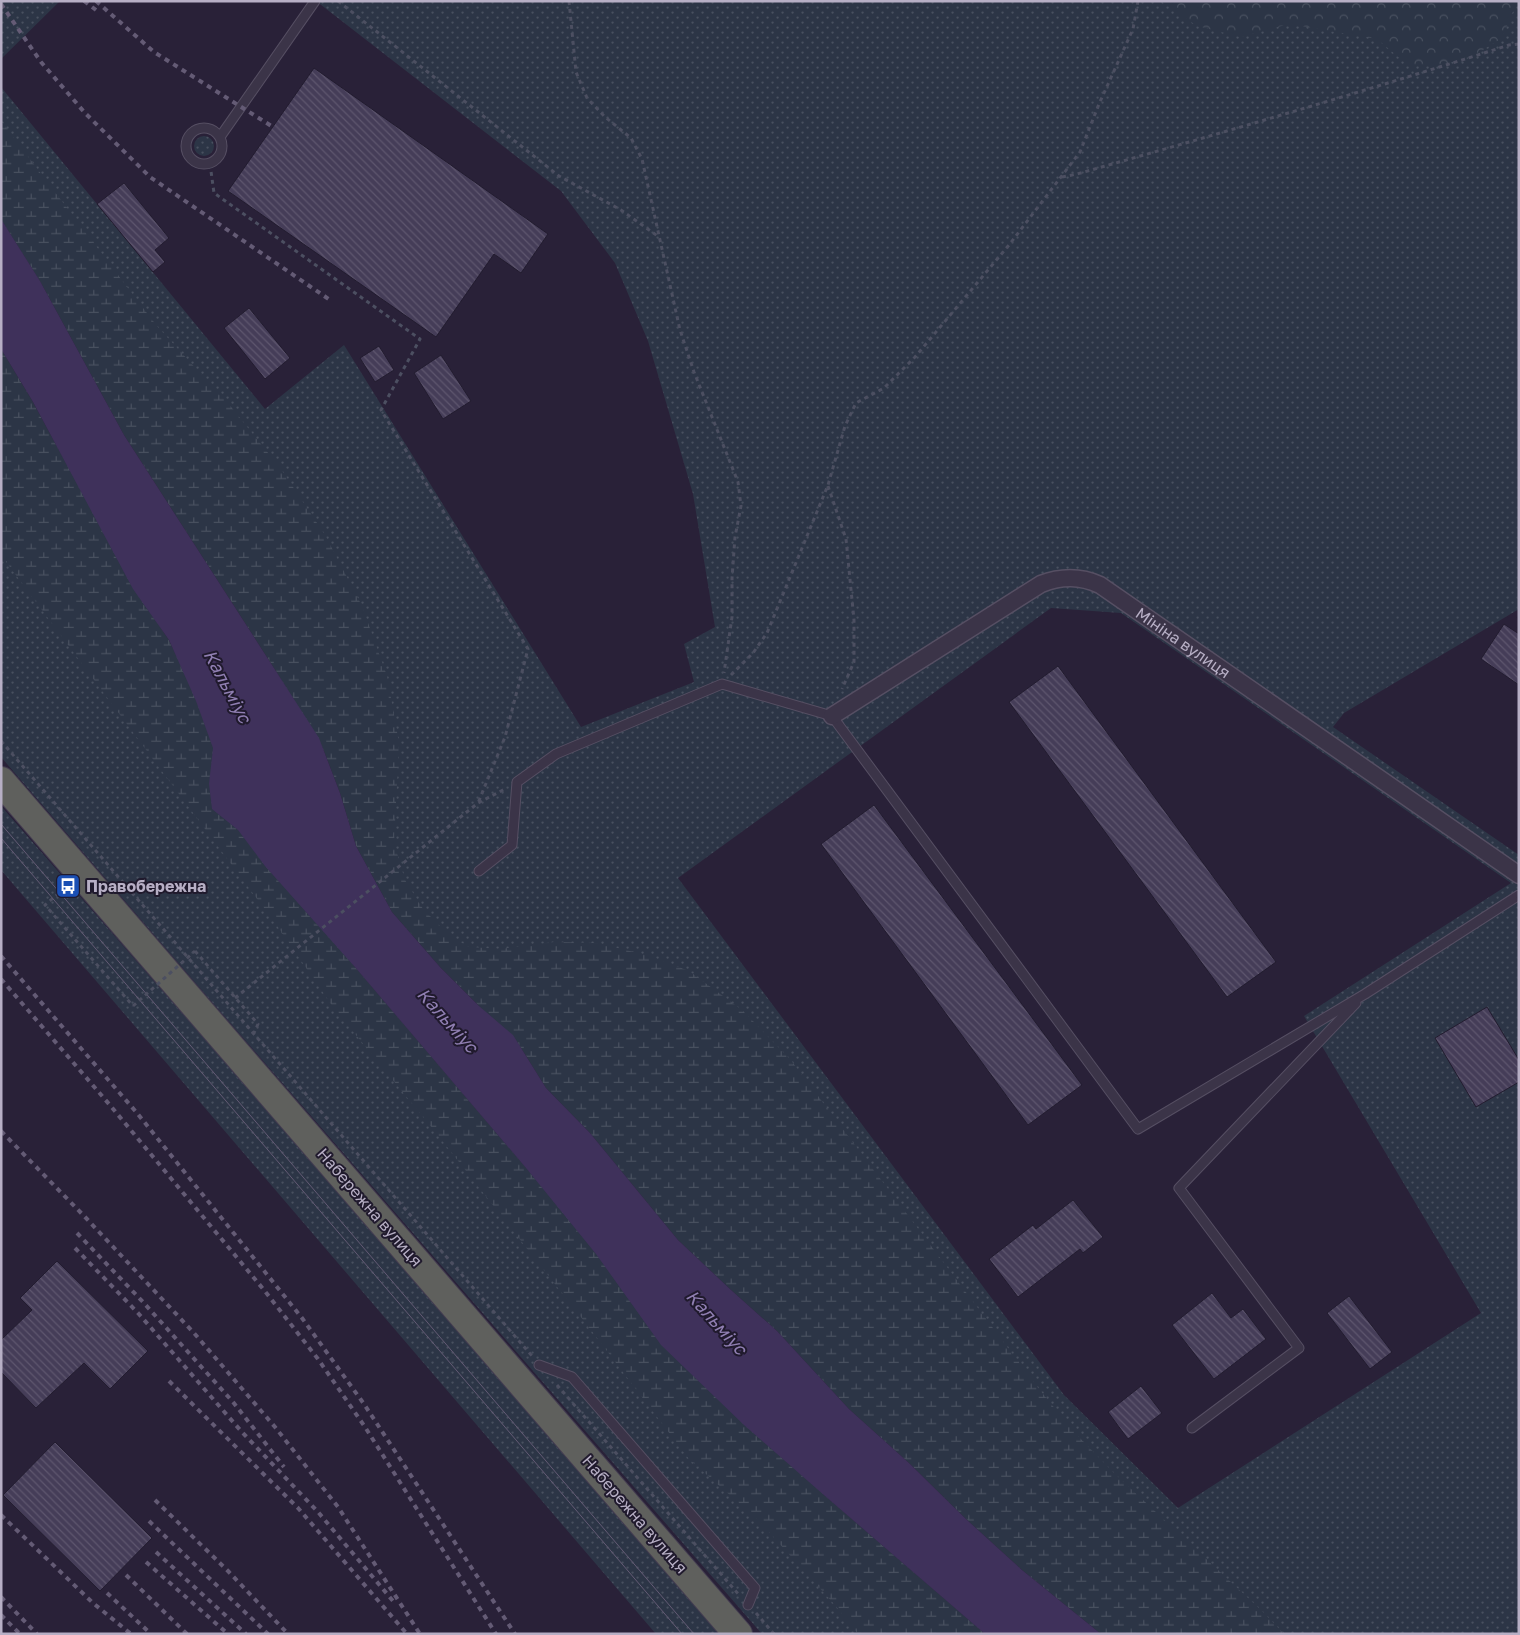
<svg xmlns="http://www.w3.org/2000/svg" width="1520" height="1635" viewBox="0 0 1520 1635" font-family="'Golos Text',sans-serif">
  <style>
    .grass { fill: url(#grass-dots); fill-rule: evenodd }
    .forest { fill: url(#forest-crowns) }
    .wetland { fill: url(#wetland-marsh) }
    .water { fill: #3f315b }
    .building { fill: url(#building-back-hatch); stroke: #221c2f }
    .lines { fill: none; stroke-linecap: round; stroke-linejoin: round }
    .service-casing { stroke: #564f63; stroke-width: 11 }
    .minor-casing { stroke: #564f63; stroke-width: 19 }
    .trunk-casing { stroke: #433c50; stroke-width: 30 }
    .path { stroke: #4c4f61; stroke-width: 3; stroke-dasharray: 4 4; stroke-linecap: butt }
    .service { stroke: #3b3448; stroke-width: 9 }
    .minor { stroke: #3b3448; stroke-width: 16 }
    .trunk { stroke: #5f605d; stroke-width: 28 }
    .tram { stroke: #645b75; stroke-width: 1 }
    .rail { stroke: #645b75; stroke-width: 4; stroke-dasharray: 5 5; stroke-linecap: butt }
    .path-bridge { stroke: #4c4f61; stroke-width: 3; stroke-dasharray: 4 4; stroke-linecap: butt }
    .labels { text-anchor: middle; dominant-baseline: central; stroke-width: 4; stroke-linejoin: round; paint-order: stroke }
    .street-label { font-size: 16px; fill: #b7afc5; stroke: #201a2d }
    .poi-label { font-size: 16px; font-weight: bold; fill: #b7afc5; stroke: #201a2d; text-anchor: start }
    .water-label { font-size: 18px; font-style: italic; fill: #907fb2; stroke: #201a2d }
  </style>
  <defs>
    <pattern id="grass-dots" width="8" height="8" patternUnits="userSpaceOnUse" patternTransform="scale(1.25)"><rect width="8" height="8" fill="#2c3546"/><path d="M2 2h.1M6 6h.1" fill="none" stroke="#48505f" stroke-width="1.8" stroke-linecap="round"/></pattern>
    <pattern id="forest-crowns" width="20" height="18" patternUnits="userSpaceOnUse" patternTransform="scale(1.25)"><rect width="20" height="18" fill="#2c3546"/><path d="M2 6a3 3 0 1 1 6 0M12 15a3 3 0 1 1 6 0" fill="none" stroke="#48505f"/></pattern>
    <pattern id="wetland-marsh" width="20" height="14" patternUnits="userSpaceOnUse" patternTransform="scale(1.25)"><rect width="20" height="14" fill="#2c3546"/><path d="M1 5h8M5 5V1M11 12h8M15 12V8" fill="none" stroke="#48505f"/></pattern>
    <pattern id="building-back-hatch" width="6" height="6" patternUnits="userSpaceOnUse" patternTransform="scale(1.25)"><rect width="6" height="6" fill="#453d58"/><path d="M-1 5l2 2M0 0l6 6M5-1l2 2" fill="none" stroke="#5e566e"/></pattern>
  </defs>
  <rect width="100%" height="100%" fill="#292138"/>
  <path class="grass" d="M1,1h59l-59,58z
    M316,1h1203v608l-175,104 -11,14 186,128v779h-418l-622,-628 -439,-725 -39,-62v-132l264,322 79,-64 237,382 113,-45 -10,-38 31,-17 -22,-133 -45,-153 -33,-78 -54,-72zM1051,608l70,5 390,270 -207,133 177,297 -303,195 -114,-113 -386,-517z
    M194 146a10 10 0 1 1 20 0a10 10 0 1 1-20 0Z
    M1,349l353,617 172,202 299,328 160,138h-223l-551,-633 -210,-244z
    M1,806l201,230 517,598h-63l-655,-764z"/>
  <path class="forest" d="M1161,1h353v8l-12,29 -29,18 -32,9h-33l-31,-26 -88,-15 -48,13 -44,-11z"/>
  <path class="wetland" d="M1,121l155,204 76,83 49,61 44,66 37,71 25,70 12,67 -5,100 11,37 18,29 27,27 19,11 32,2 53,-7 42,1 51,12 42,16 53,39 48,49 249,330 35,43 39,40 150,140 21,22h-183l-79,-64 -56,-51 -57,-56 -60,-54 -72,-78 -47,-42 -52,-49 -88,-107 -44,-45 -33,-53 -34,-29 -39,-39 -48,-55 -36,-66 -16,-53 -21,-55 -195,-303 -84,-154 -39,-62z
    M1,349l32,53 100,187 36,51 27,61 17,47 -4,36 3,25 26,21 27,36 89,100 172,202 70,86 148,171 81,71 160,138h-127l-23,-29 -78,-86 -68,-60 -98,-129 -154,-196 -104,-127 -55,-80 -277,-372z"/>
  <path class="water" d="M1,219l39,62 84,154 195,303 21,55 16,53 36,66 48,55 39,39 34,29 33,53 44,45 88,107 52,49 47,42 72,78 60,54 57,56 56,51 79,64h-116l-160,-138 -81,-71 -83,-80 -65,-91 -70,-86 -172,-202 -89,-100 -27,-36 -26,-21 -3,-25 4,-36 -17,-47 -27,-61 -36,-51 -100,-187 -32,-53z"/>
  <path class="building" d="M314,68l234,166 -27,39 -27,-19 -58,83 -208,-146z
    M124,183l45,55 -14,12 10,12 -12,10 -56,-68z
    M249,308l41,50 -25,21 -41,-51z
    M379,346l15,24 -19,12 -15,-24z
    M441,355l30,46 -28,18 -29,-46z
    M1504,624l15,10v51l-38,-26z
    M1058,666l218,296 -49,35 -218,-295z
    M874,805l208,280 -54,40 -207,-281z
    M1487,1007l32,53v22l-43,25 -41,-69z
    M1073,1200l30,37 -20,16 -3,-4 -62,48 -29,-38 44,-34 3,4z
    M57,1261l91,90 -38,38 -26,-26 -48,45 -35,-36v-32l31,-30 -12,-12z
    M1212,1293l19,25 12,-9 23,30 -52,40 -42,-54z
    M1349,1296l43,56 -22,17 -43,-56z
    M1141,1386l21,27 -34,26 -20,-27z
    M55,1442l97,96 -52,53 -97,-96z"/>
  <g class="lines">
    <defs>
      <path id="service" d="M186 146a18 18 0 1 1 36 0a18 18 0 1 1-36 0Z
        M220,137l95,-136
        M479,871l33,-26 5,-63 39,-28 166,-70 110,32 306,413 227,-135 154,-99
        M539,1365l33,12 183,211 -7,17
        M1192,1428l107,-80 -120,-160 177,-185"/>
      <g id="minor">
        <path id="s1" d="M832,716l209,-132c21,-8 39,-8 59,1l419,290"/>
      </g>
      <path id="trunk" d="M1,781l737,853"/>
    </defs>
    <use href="#service" class="service-casing"/>
    <use href="#minor" class="minor-casing"/>
    <use href="#trunk" class="trunk-casing"/>
    <path class="path" d="M338,1l221,175 62,34 38,27
      M569,1l7,71 11,26 18,19 26,21 11,21 38,171 14,42 44,110 3,24 -6,31 -3,41v39l-8,56
      M210,164l4,29 206,146 -39,71 147,239 -23,88 -27,66
      M1062,177l15,-3c145,-41 289,-83 432,-129l10,-1
      M828,486l18,53 8,81v42l-12,27
      M731,675l22,-22 14,-20 61,-148 17,-59 11,-23 28,-15 31,-31 94,-112 71,-93 19,-48 34,-75 5,-28
      M1,741l531,615
      M65,888l-20,17 88,101
      M195,951l63,73 -4,9
      M235,998l243,-195 27,-14
      M557,1385l183,211
      M756,1613l18,21"/>
    <use href="#service" class="service"/>
    <use href="#minor" class="minor"/>
    <use href="#trunk" class="trunk"/>
    <path class="tram" d="M1,824l693,810
      M1,838l681,796"/>
    <path class="rail" d="M84,1l16,12
      M96,1l58,51 119,75
      M1,4l40,58 44,51 65,64 180,123
      M1,956l136,157 165,205 62,86 151,230
      M1,979l108,125 155,186 54,69 47,68 131,207
      M1,1131l84,86 109,116 81,94 63,80 82,127
      M77,1233l66,69 90,100 51,65
      M75,1248l63,65 103,118 77,81 75,89
      M169,1381l129,127 109,126
      M155,1500l73,71 60,63
      M1,1515l92,88 38,31
      M149,1521l119,113
      M156,1552l90,82
      M146,1562l82,72
      M126,1575l61,59
      M107,1593l44,41
      M1,1597l36,37
      M1,1615l19,19"/>
    <path class="path-bridge" d="M133,1006l62,-55"/>
  </g>
  <defs>
    <symbol id="bus-square" viewBox="-11 -11 22 22"><rect x="-9" y="-9" width="18" height="18" rx="4" fill="#1a4fb4" stroke="#201a2d"/><path d="M-5-6H5V4H4V6H2V4H-2V6H-4V4H-5ZM-3.5-4V0h7V-4ZM-3.5 1.2v1.5H-2V1.2ZM2 1.2v1.5H3.5V1.2Z" fill="#fff"/></symbol>
  </defs>
  <g fill-rule="evenodd">
    <use href="#bus-square" x="54" y="872" width="28" height="28"/>
  </g>
  <g class="labels">
    <g class="street-label">
      <text stroke="none"><textPath href="#s1" startOffset="409">Мініна вулиця</textPath></text>
      <text transform="translate(370 1207) rotate(49)">Набережна вулиця</text>
      <text transform="translate(635 1514) rotate(49)">Набережна вулиця</text>
    </g>
    <g class="poi-label">
      <text x="86" y="886">Правобережна</text>
    </g>
    <g class="water-label">
      <text transform="translate(228 686) rotate(62)">Кальміус</text>
      <text transform="translate(448 1020) rotate(48)">Кальміус</text>
      <text transform="translate(717 1322) rotate(48)">Кальміус</text>
    </g>
  </g>
  <rect width="1520" height="1635" fill="none" stroke="#b7afc5" stroke-width="5"/>
</svg>
